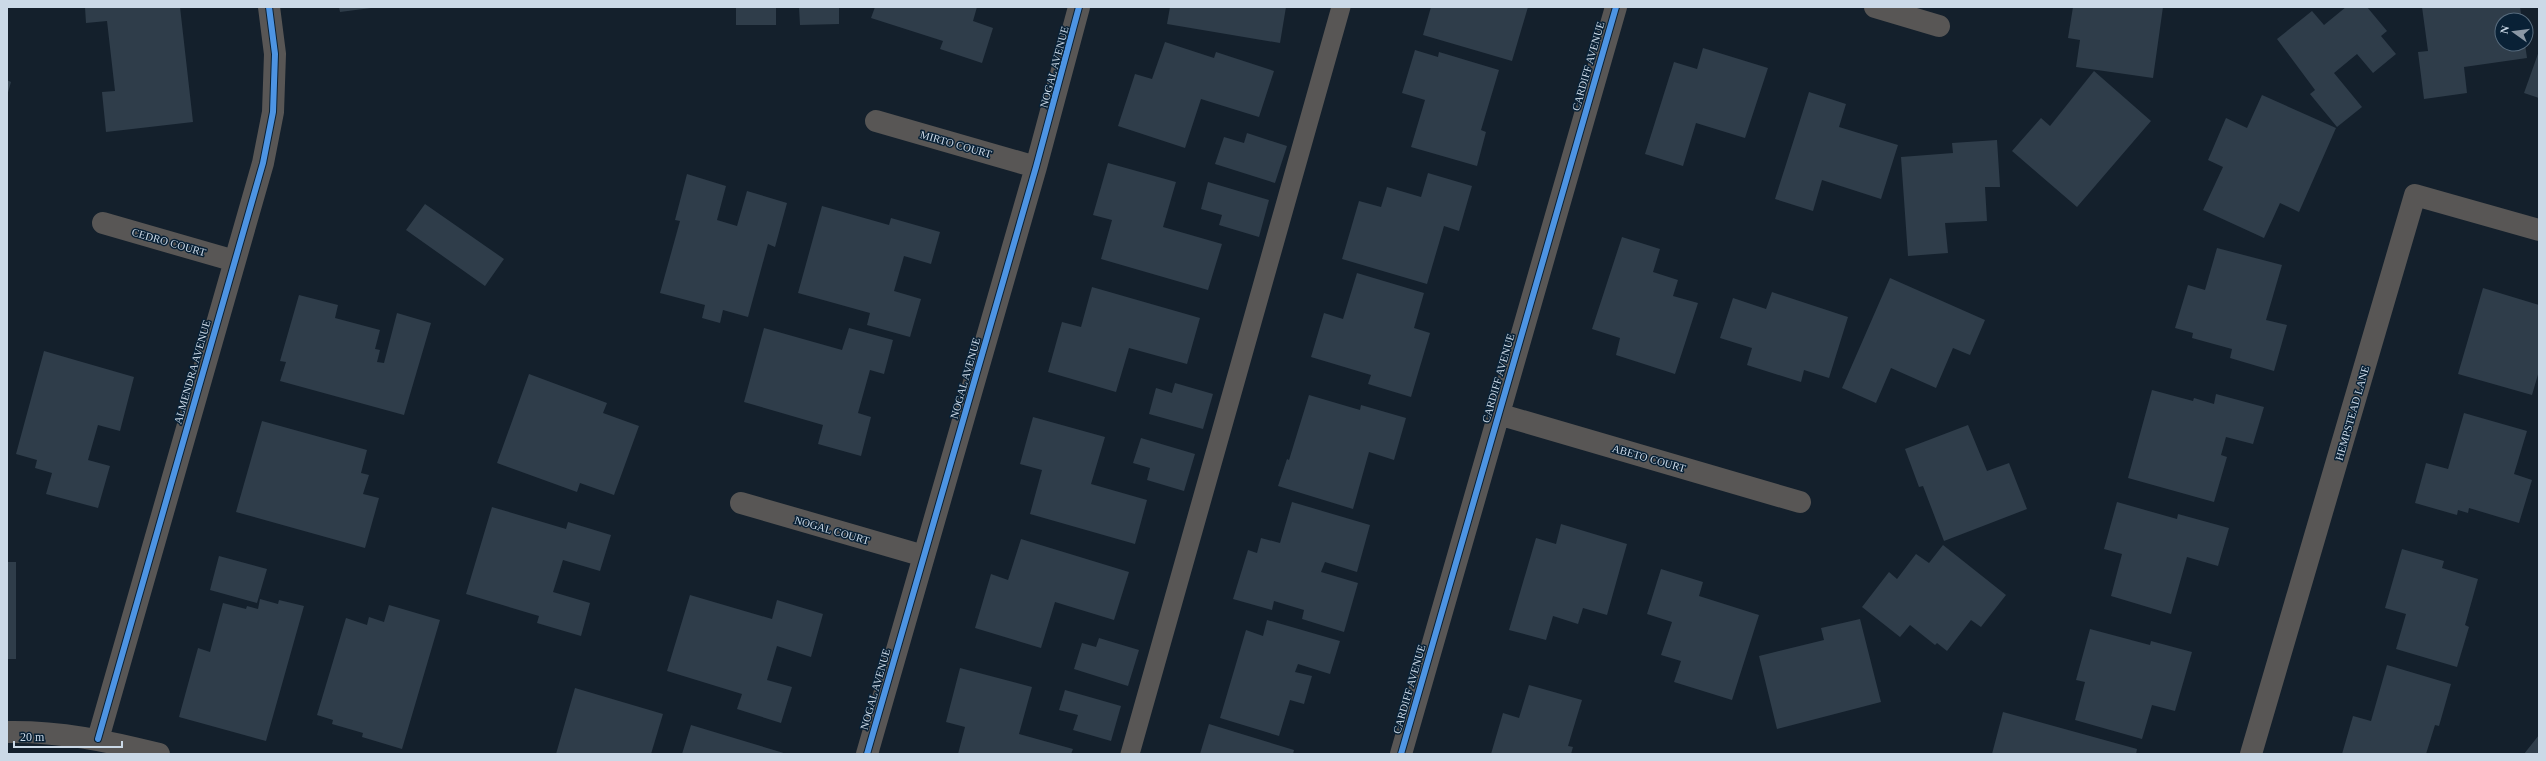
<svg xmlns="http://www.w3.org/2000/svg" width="2546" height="761" viewBox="0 0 2546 761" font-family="'Times New Roman',serif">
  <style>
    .building { fill: #2f3d4a }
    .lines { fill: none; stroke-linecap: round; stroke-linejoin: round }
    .lane { stroke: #585655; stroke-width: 19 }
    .street { stroke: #585655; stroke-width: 22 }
    .cycleway-casing { stroke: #092136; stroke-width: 8 }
    .cycleway { stroke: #4d94e3; stroke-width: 6 }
    .labels { text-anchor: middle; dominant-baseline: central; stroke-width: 3; stroke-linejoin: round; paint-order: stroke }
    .street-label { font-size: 11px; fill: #cbd9e7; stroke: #092136 }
  </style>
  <rect width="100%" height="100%" fill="#14202c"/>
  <path class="building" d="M85,7h95l13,115 -87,10 -4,-40 13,-1 -8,-70 -21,2z
    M339,7h32v1l-31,4z
    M736,7h40v18h-40z
    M799,7h40v17l-39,1z
    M875,7h102l-4,14 20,7 -11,35 -42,-14 3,-8 -72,-23z
    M1170,7h116l-6,36 -113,-19z
    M1431,7h97l-16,54 -89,-26z
    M2073,7h90l-10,71 -77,-11 4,-27 -12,-2z
    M2346,7h21l20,24 -6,5 15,18 -23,19 -16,-19 -23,19 28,34 -25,20 -27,-33 5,-4 -38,-51 35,-28 12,14z
    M2422,7h98l2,13h-20v24h23l2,14 -63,9 3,26 -43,6 -6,-47 10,-1z
    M1165,42l49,16 2,-6 58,19 -15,46 -58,-18 -16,49 -67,-22 17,-52 17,5z
    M1703,48l65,20 -23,70 -49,-15 -13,43 -38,-12 29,-92 23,7z
    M1415,50l23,7 1,-5 60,18 -18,60 5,2 -9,34 -66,-19 14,-47 -23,-7z
    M2539,51v47l-15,-5z
    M2094,71l57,50 -74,86 -65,-56 29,-33 9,8z
    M7,80l4,2 -4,14z
    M1809,92l37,12 -7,23 59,18 -17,54 -59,-19 -9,31 -38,-12z
    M2262,95l74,33 -37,84 -19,-9 -16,35 -61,-28 20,-43 -15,-7 18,-42 21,10z
    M1247,133l40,13 -12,37 -60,-19 9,-27 20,6z
    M1997,140l3,47h-15l2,34 -42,2 3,30 -40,3 -7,-99 52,-4 -1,-10z
    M1108,163l68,19 -13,45 59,17 -14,46 -107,-31 11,-39 -19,-5z
    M1428,173l44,13 -13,45 -15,-5 -17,58 -85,-25 17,-58 22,6 6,-20 34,10z
    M687,174l39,12 -9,34 20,6 10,-35 40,12 -12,44 -7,-3 -20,73 -25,-7 -3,13 -18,-5 3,-13 -45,-12 20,-72 -5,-1z
    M1208,182l61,18 -10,37 -40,-12 3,-10 -21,-6z
    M425,204l79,55 -19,27 -79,-56z
    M822,206l67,19 2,-7 49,14 -9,32 -27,-8 -10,35 27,8 -11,38 -43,-12 3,-12 -72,-20z
    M1622,237l38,12 -7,23 25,8 -5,16 25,7 -23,71 -59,-19 4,-17 -28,-9z
    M2217,248l65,17 -16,55 21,5 -13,46 -44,-13 2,-9 -40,-11 1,-5 -18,-5 13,-43 17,5z
    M1357,273l67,20 -10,35 16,5 -19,64 -43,-13 3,-9 -60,-18 13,-44 19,6z
    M1890,278l95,42 -15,35 -17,-7 -17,40 -45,-20 -15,35 -34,-15z
    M1092,287l108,31 -13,46 -58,-16 -13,44 -68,-20 14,-50 19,5z
    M2483,288l56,17v66l-7,24 -74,-21z
    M1772,292l76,25 -19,61 -25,-8 -3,12 -54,-17 5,-17 -32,-10 13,-40 33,11z
    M299,295l39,10 -3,13 45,12 -5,19 5,1 -3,12 7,1 13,-50 34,10 -27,92 -124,-34 6,-19 -6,-1z
    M764,328l78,22 7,-22 44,12 -9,34 -14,-4 -12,43 13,4 -10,39 -43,-12 5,-19 -79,-23z
    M44,351l90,26 -14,54 -22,-6 -10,35 22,6 -12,42 -52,-14 6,-21 -17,-5 2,-8 -21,-6z
    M529,374l78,29 -4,10 36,13 -25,69 -34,-12 -3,9 -80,-29z
    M1175,383l38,11 -10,35 -54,-15 7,-26 16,5z
    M2152,390l41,11 1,-3 20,6 2,-10 48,13 -11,37 -27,-7 -5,18 6,2 -13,45 -86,-24z
    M1309,395l51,15 1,-5 45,13 -12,42 -25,-8 -16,57 -75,-23 9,-27 2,1z
    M2464,413l63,18 -13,43 18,6 -13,43 -50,-15 -1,5 -10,-3 -1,5 -42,-12 11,-40 22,6z
    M1033,417l72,20 -14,47 56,16 -12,44 -105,-30 12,-44 -22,-6z
    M262,421l105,29 -6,23 8,2 -6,19 16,4 -14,50 -129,-36z
    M1968,425l19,46 22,-8 18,46 -83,32 -21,-55 -4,1 -14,-38z
    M1141,438l54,16 -11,37 -37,-11 3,-12 -17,-5z
    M1292,502l78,23 -13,47 -32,-10 -4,10 37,11 -14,49 -42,-13 2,-9 -30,-9 -2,9 -39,-11 15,-49 9,3 4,-15 19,5z
    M2117,502l60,17 1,-5 51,14 -11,38 -31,-9 -16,57 -60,-18 11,-42 -18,-5z
    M492,507l74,22 2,-7 43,13 -11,36 -37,-11 -10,32 37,11 -9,33 -44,-13 2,-7 -73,-22z
    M1561,524l66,20 -20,71 -24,-7 -5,16 -25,-8 -7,24 -37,-10 27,-92 20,6z
    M1021,539l108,33 -15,48 -59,-18 -14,46 -66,-20 16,-54 17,6z
    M1943,545l63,50 -25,32 -10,-7 -24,31 -10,-8 -2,2 -25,-20 -10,12 -38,-30 27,-35 8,7 19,-25 13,9z
    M2402,549l42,12 -2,7 36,11 -13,46 4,2 -12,40 -61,-18 10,-35 -21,-6z
    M219,556l48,13 -10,34 -47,-13z
    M7,562h9v97h-9z
    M1661,569l42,13 -4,14 60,19 -27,85 -58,-18 7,-21 -20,-6 11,-33 -25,-8z
    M690,595l82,24 5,-19 46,14 -12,43 -34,-11 -10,34 25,7 -11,36 -44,-14 5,-15 -75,-23z
    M260,599l18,5 1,-4 25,6 -38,135 -87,-24 19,-69 12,4 13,-49 23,6 1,-3 11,3z
    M389,605l51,15 -38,129 -40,-12 1,-4 -31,-9 1,-4 -16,-5 29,-97 21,7 2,-8 15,5z
    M1860,619l21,83 -104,27 -18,-73 65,-16 -3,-12z
    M1267,620l73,21 -10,33 -32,-10 -3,8 17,4 -8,28 -14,-4 -11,36 -59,-18 26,-88 17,6z
    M2090,629l60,16 1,-4 41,11 -17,59 -23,-6 -10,34 -67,-19 10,-38 -9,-2z
    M1099,638l40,12 -11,36 -54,-17 8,-26 14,4z
    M2387,665l64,19 -12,42 -4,-1 -9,29h-84l11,-38 18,5z
    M960,668l72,19 -13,47 54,15 -2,5h-113l7,-27 -19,-5z
    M1529,685l53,15 -14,46 5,1 -2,7h-80l12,-41 16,5z
    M575,688l88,26 -12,40h-95z
    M1065,690l56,16 -10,35 -38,-11 5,-15 -19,-5z
    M2003,712l134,37 -1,5h-144z
    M1209,724l85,26 -1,4h-93z
    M691,725l96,29h-105z
    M2539,735v19h-15z"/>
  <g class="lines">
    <path class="lane" d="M1130,754l211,-747"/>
    <path class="street" d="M1875,7l64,19
      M876,121l160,46
      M103,223l132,38
      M1498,414l302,88
      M741,503l183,53
      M7,732c52,-1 101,9 152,22
      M98,739l165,-576 10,-51 2,-58 -6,-47
      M867,754l169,-587 43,-160
      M1401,754l215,-747
      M2251,754l164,-559 124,35"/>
    <defs>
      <path id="cycleway" d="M98,739l165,-576 10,-51 2,-58 -6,-47
        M867,754l169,-587 43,-160
        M1401,754l215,-747"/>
    </defs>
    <use href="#cycleway" class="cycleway-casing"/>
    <use href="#cycleway" class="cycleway"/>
  </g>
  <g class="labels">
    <g class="street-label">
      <text transform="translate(1588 66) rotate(-74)">CARDIFF AVENUE</text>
      <text transform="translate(1054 67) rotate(-75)">NOGAL AVENUE</text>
      <text transform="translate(956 144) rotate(16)">MIRTO COURT</text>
      <text transform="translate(169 242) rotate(16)">CEDRO COURT</text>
      <text transform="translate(192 372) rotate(-74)">ALMENDRA AVENUE</text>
      <text transform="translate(965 378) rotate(-74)">NOGAL AVENUE</text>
      <text transform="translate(1498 378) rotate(-74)">CARDIFF AVENUE</text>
      <text transform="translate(2352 413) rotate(-74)">HEMPSTEAD LANE</text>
      <text transform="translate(1649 458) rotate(16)">ABETO COURT</text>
      <text transform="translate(832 530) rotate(16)">NOGAL COURT</text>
      <text transform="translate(875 689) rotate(-74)">NOGAL AVENUE</text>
      <text transform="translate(1409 689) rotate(-74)">CARDIFF AVENUE</text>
    </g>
  </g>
  <rect width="2546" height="761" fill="none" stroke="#cbd9e7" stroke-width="16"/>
  <g transform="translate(2514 32) rotate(284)"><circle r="19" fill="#092136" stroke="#576b7d"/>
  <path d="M0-3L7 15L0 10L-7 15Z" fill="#8b98a6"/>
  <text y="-6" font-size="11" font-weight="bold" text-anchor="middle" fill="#cbd9e7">N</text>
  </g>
  <path d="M14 741v6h108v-6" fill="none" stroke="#cbd9e7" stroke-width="2"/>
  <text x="20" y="741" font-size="12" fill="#cbd9e7" stroke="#092136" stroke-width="3" paint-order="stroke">20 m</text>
</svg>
